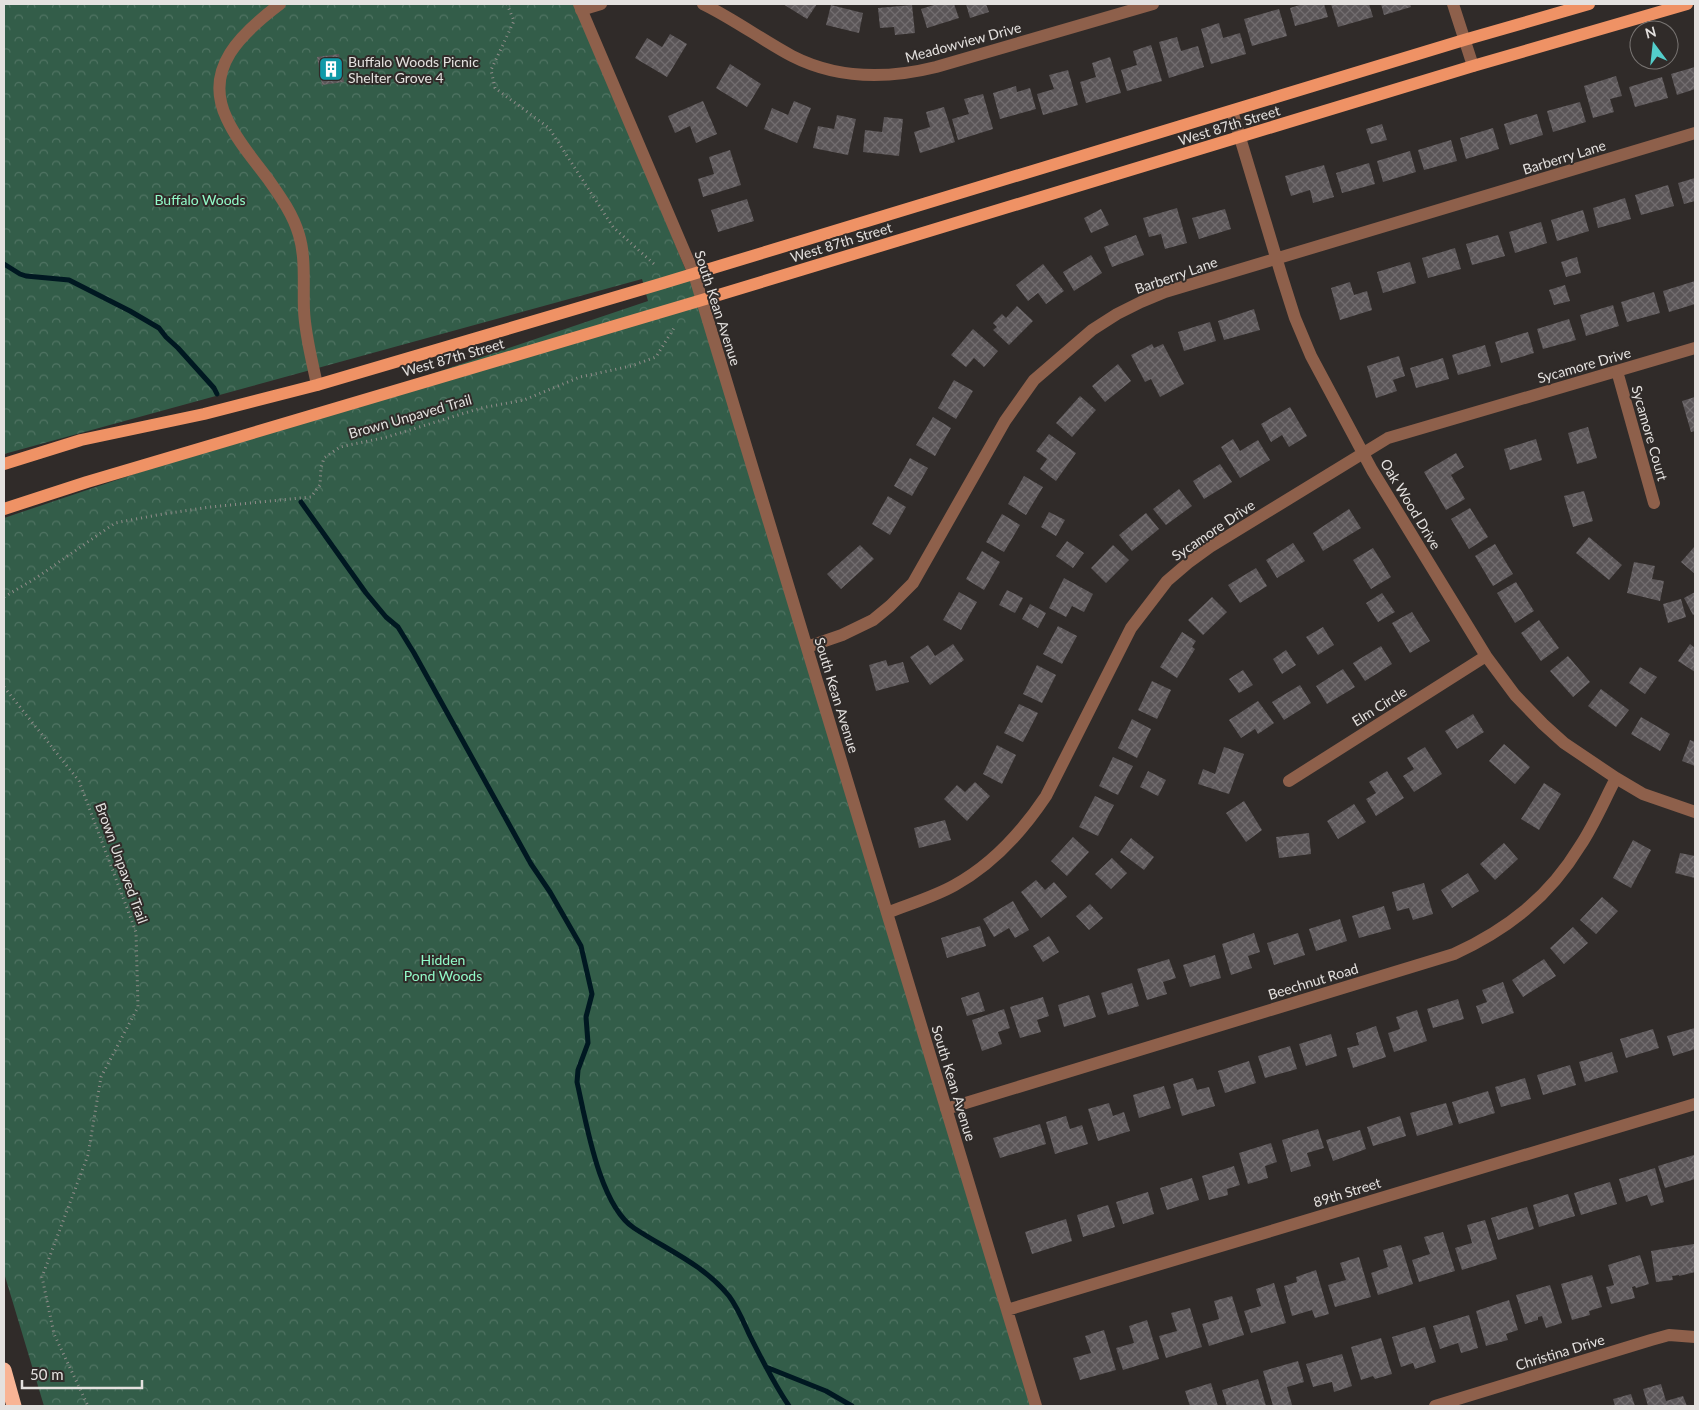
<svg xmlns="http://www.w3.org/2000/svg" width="1699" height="1410" viewBox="0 0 1699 1410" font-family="Lato,sans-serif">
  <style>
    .park { fill: url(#park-crowns) }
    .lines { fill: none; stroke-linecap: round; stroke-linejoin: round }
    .stream { stroke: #001821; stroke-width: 5 }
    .building { fill: url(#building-cross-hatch) }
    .path { stroke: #918d8b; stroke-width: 3; stroke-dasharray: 1 4; stroke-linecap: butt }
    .minor { stroke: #8e604b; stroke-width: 12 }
    .major { stroke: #ef9265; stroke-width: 12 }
    .highway { stroke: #f8b495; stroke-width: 15 }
    .labels { text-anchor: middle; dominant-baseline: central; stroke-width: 4; stroke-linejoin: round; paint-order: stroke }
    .street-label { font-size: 14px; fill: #e4e1df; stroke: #302b29 }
    .poi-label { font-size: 14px; fill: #e4e1df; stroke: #302b29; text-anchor: start }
    .park-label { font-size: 14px; fill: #92fac8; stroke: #302b29 }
  </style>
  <defs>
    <pattern id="park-crowns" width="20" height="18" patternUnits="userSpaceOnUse" patternTransform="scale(1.25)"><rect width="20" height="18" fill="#335d49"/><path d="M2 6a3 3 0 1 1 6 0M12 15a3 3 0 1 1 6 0" fill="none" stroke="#507463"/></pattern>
    <pattern id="building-cross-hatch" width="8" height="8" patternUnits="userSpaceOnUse" patternTransform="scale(1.25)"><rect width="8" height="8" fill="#5a5557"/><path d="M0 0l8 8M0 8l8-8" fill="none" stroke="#726d6f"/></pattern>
  </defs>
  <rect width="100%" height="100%" fill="#302b29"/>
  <path class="park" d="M4,4h576l5,19 108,265 341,1118h-990l-40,-133v-755l644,-217 -6,-22 -638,175z"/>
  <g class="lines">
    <path class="stream" d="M4,264l16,10 6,2 43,4 61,31 29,17 7,9 12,11 36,40 3,6
      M301,502l65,91 20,24 12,10 16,26 117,211 19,28 31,54 11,48 -6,23 2,26 -10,27 -1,12c9,39 22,123 57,146 33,22 69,36 95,68 9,12 15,27 21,40 12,24 24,48 39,70
      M766,1367l60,24 26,15"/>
  </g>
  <path class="building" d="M783,4h34l-10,15z
    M937,4h17l5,14 -32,10 -6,-19z
    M966,4h20l3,8 -19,6z
    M1303,4h21l4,13 -33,9 -5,-18z
    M1331,4h38l4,13 -35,10z
    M1381,4h29l1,3 -27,8z
    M831,5l32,8 -4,20 -33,-8z
    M912,5l3,28 -20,2 -1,-8 -14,1 -2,-20z
    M1279,9l8,27 -35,10 -8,-27z
    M1219,23l4,15 17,-5 6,21 -35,10 -10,-35z
    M670,34l17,10 -20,33 -32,-19 12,-20 15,9z
    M1177,37l4,14 17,-5 6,21 -35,11 -10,-36z
    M1151,45l11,36 -35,10 -6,-21 16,-5 -4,-14z
    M339,54l5,28 -22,3 -5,-28z
    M1110,57l11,36 -35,10 -6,-21 16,-5 -4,-14z
    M730,64l31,20 -14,23 -31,-19z
    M1695,67v22l-18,6 -6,-21z
    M1068,70l10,35 -35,10 -6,-21 17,-5 -5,-14z
    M1616,76l6,20 -12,3 4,13 -21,6 -9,-32z
    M1662,77l6,21 -33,9 -6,-20z
    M1016,86l1,6 13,-4 6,21 -36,10 -7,-26z
    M983,94l10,35 -35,11 -6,-21 17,-5 -5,-15z
    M703,101l14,33 -21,9 -6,-17 -15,7 -7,-17z
    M794,101l17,7 -14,35 -33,-14 8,-21 16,7z
    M1580,102l6,20 -33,10 -6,-21z
    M944,107l11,35 -35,11 -6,-21 16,-5 -4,-15z
    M1537,114l6,21 -33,10 -6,-21z
    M837,115l19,4 -8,36 -35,-7 5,-22 16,3z
    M884,117l19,2 -4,37 -36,-4 2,-22 17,2z
    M1382,124l5,16 -16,4 -5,-15z
    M1493,128l6,21 -33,10 -6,-21z
    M1451,140l6,21 -33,9 -6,-20z
    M730,150l11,35 -38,12 -5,-18 16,-5 -5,-17z
    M1410,151l6,21 -33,10 -6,-21z
    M1369,163l6,21 -33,9 -6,-20z
    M1324,165l10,32 -21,6 -3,-13 -19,6 -6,-20z
    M1695,178v23l-11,3 -6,-21z
    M1668,185l6,21 -33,9 -6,-20z
    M1625,198l6,21 -33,9 -5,-20z
    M747,199l7,22 -36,11 -7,-22z
    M1177,208l10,35 -22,6 -4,-15 -12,3 -6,-19z
    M1101,209l8,16 -18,8 -7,-15z
    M1225,209l6,20 -32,10 -7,-21z
    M1583,210l6,21 -32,10 -6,-21z
    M1541,222l6,21 -32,10 -6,-21z
    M1136,235l8,20 -32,12 -8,-20z
    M1498,235l7,21 -33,9 -6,-21z
    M1455,248l6,21 -33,9 -6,-20z
    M1091,255l11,18 -28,18 -11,-19z
    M1577,257l4,16 -15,4 -5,-15z
    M1410,262l6,21 -33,10 -6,-21z
    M1043,264l21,27 -18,13 -8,-11 -10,8 -12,-16z
    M1695,281v23l-26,8 -6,-21z
    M1350,282l4,13 13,-4 5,19 -32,10 -9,-32z
    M1565,285l5,16 -16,4 -5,-15z
    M1654,292l6,21 -33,9 -6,-20z
    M1613,305l6,21 -33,10 -6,-21z
    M1017,306l16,15 -24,24 -16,-15 4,-3 -4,-4 9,-9 4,4z
    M1254,309l6,21 -36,10 -6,-19z
    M1569,319l7,21 -33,9 -6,-20z
    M1210,322l6,19 -32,10 -6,-19z
    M973,329l25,22 -14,16 -10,-9 -8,9 -15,-12z
    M1528,332l6,21 -33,10 -6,-21z
    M1152,344l2,4 9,-4 21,40 -24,13 -9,-18 -6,3 -14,-27z
    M1485,345l6,21 -33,9 -6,-20z
    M1399,356l6,20 -12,4 4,11 -21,7 -9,-32z
    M1443,358l6,21 -33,9 -6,-20z
    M1118,364l13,17 -26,21 -13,-16z
    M954,380l19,11 -17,28 -18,-11z
    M1080,396l16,14 -24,27 -16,-14z
    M1695,397v34l-4,1 -9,-31z
    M1290,407l17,29 -18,11 -7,-12 -11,7 -10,-18z
    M933,417l18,11 -16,28 -19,-11z
    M1588,427l9,31 -20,6 -9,-31z
    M1049,434l27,19 -20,28 -16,-12 7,-10 -11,-8z
    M1233,439l7,12 18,-11 12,20 -30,18 -19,-31z
    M1536,439l6,21 -32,10 -6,-21z
    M1456,453l8,14 -13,8 14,24 -19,11 -22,-38z
    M910,458l18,10 -16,28 -18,-10z
    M1220,464l12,18 -28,17 -11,-18z
    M1024,476l19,11 -17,28 -18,-11z
    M1179,489l13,17 -26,19 -13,-16z
    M1584,491l9,30 -20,6 -9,-31z
    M888,496l18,11 -16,28 -18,-11z
    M1470,508l18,29 -19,12 -18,-30z
    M1349,509l12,19 -38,23 -10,-18z
    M1049,512l16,8 -9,16 -15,-9z
    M1146,513l13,16 -27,22 -13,-16z
    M1002,514l18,11 -16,27 -18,-10z
    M1589,537l33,28 -13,15 -33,-27z
    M1067,541l17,12 -11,15 -17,-12z
    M1293,543l12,18 -28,17 -11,-18z
    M1495,544l18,30 -20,12 -18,-30z
    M860,545l14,14 -33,30 -14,-15z
    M1113,545l16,15 -23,23 -15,-15z
    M1695,546v28l-14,-12z
    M1373,548l18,29 -20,12 -18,-29z
    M982,551l18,11 -16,28 -18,-11z
    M1634,562l21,4 -3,13 12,2 -4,20 -33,-8z
    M1256,568l11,18 -27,17 -12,-18z
    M1064,578l29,16 -9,18 -12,-6 -6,11 -17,-9z
    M1516,582l18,29 -19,12 -18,-30z
    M1007,590l16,8 -8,15 -16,-8z
    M959,592l18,10 -16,28 -18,-10z
    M1695,592v22l-2,1 -9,-17z
    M1382,593l13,19 -17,10 -12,-19z
    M1212,597l15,15 -24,23 -15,-15z
    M1681,599l5,18 -18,6 -5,-19z
    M1030,604l16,9 -8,15 -16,-9z
    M1412,612l18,29 -20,12 -18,-30z
    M1539,620l20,28 -18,13 -20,-28z
    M1058,626l19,10 -15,28 -19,-10z
    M1323,627l11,18 -16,10 -12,-18z
    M1182,632l14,9 -4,6 3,2 -18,29 -17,-11z
    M953,644l11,16 -34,25 -20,-28 18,-12 7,11z
    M1690,644l5,4v24l-17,-11z
    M1381,646l11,18 -27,17 -12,-18z
    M1286,650l10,15 -14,9 -9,-15z
    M1568,656l22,26 -17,15 -23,-26z
    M886,660l2,6 15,-4 6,20 -33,9 -7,-26z
    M1037,665l19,10 -14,28 -19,-9z
    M1640,667l17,10 -12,17 -16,-11z
    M1343,669l12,18 -28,17 -11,-18z
    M1243,670l10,15 -14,8 -10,-14z
    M1152,681l19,9 -14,29 -19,-9z
    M1300,685l11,18 -27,17 -12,-18z
    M1601,689l28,21 -13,17 -28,-21z
    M1258,701l16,22 -16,11 -3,-5 -14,9 -12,-18z
    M1019,704l19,9 -15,29 -19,-9z
    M1473,714l11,18 -27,17 -12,-18z
    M1641,717l29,17 -10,17 -29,-17z
    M1132,719l19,10 -14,29 -19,-10z
    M1690,740l5,2v24l-13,-5z
    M1504,744l26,23 -15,17 -26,-23z
    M997,745l19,10 -14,29 -19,-10z
    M1224,747l20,7 -15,40 -31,-10 5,-15 12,5z
    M1425,747l17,27 -28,18 -11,-16 11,-7 -7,-11z
    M1113,757l20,9 -15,29 -19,-9z
    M1148,771l18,9 -8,16 -18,-9z
    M1387,771l17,27 -28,18 -10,-17 10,-6 -7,-11z
    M975,782l15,14 -23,25 -23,-22 13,-14 8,7z
    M1544,783l17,11 -22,36 -18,-11z
    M1095,796l19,9 -16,31 -19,-9z
    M1244,801l18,29 -16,12 -20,-29z
    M1354,804l12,18 -28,17 -11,-18z
    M945,820l6,20 -32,8 -5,-20z
    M1309,833l2,21 -32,4 -3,-21z
    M1073,837l16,15 -22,24 -16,-15z
    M1131,838l23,19 -10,13 -24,-18z
    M1633,840l18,10 -20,38 -18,-10z
    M1504,843l14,16 -23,21 -15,-16z
    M1680,853l15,3v22l-20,-5z
    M1112,858l15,15 -16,16 -16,-15z
    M1468,873l11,18 -27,17 -11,-18z
    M1036,880l9,10 9,-8 13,15 -26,21 -20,-26z
    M1424,883l9,31 -20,6 -4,-12 -12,3 -5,-19z
    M1602,897l16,14 -22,23 -16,-14z
    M1013,901l16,29 -14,8 -6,-10 -15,9 -11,-18z
    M1090,904l13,14 -14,12 -13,-14z
    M1384,906l7,23 -32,9 -7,-22z
    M1340,919l7,22 -31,10 -7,-22z
    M980,926l6,20 -39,12 -6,-20z
    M1573,927l15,16 -24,21 -14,-16z
    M1254,933l6,19 -12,4 4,12 -21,7 -9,-31z
    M1298,933l7,22 -31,10 -7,-22z
    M1049,936l10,16 -16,10 -10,-16z
    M1215,955l6,23 -31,9 -7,-22z
    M1169,959l7,19 -13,4 4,12 -20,6 -10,-31z
    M1544,959l12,17 -33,21 -11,-17z
    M1503,982l11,31 -32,11 -6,-18 11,-4 -5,-12z
    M1132,983l7,23 -31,9 -7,-22z
    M979,992l6,19 -18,5 -6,-18z
    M1089,995l7,22 -32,10 -6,-22z
    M1043,997l6,19 -12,4 4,12 -21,6 -10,-31z
    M1458,999l6,20 -31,9 -6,-19z
    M1004,1009l6,19 -12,4 4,12 -20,7 -10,-31z
    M1417,1010l10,31 -33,11 -6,-19 12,-4 -4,-12z
    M1376,1026l10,31 -33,11 -6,-20 12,-3 -3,-12z
    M1695,1028v21l-22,7 -6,-20z
    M1653,1029l6,19 -33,10 -6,-19z
    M1331,1034l6,22 -31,10 -7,-22z
    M1290,1046l7,23 -32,9 -7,-22z
    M1612,1052l6,20 -33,10 -6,-20z
    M1249,1061l7,22 -31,10 -7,-22z
    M1570,1065l6,20 -33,10 -6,-20z
    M1193,1078l4,12 12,-3 6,19 -33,10 -9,-32z
    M1525,1078l6,21 -30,8 -6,-20z
    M1164,1086l7,22 -32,10 -6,-23z
    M1488,1091l7,22 -36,11 -7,-22z
    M1109,1103l4,13 11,-4 6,19 -32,10 -10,-32z
    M1446,1103l7,22 -36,11 -7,-23z
    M1066,1116l4,13 12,-4 6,19 -33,10 -9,-32z
    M1400,1116l6,20 -33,10 -6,-19z
    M1040,1124l6,20 -46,14 -7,-20z
    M1318,1129l6,19 -17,5 4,13 -20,6 -9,-32z
    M1360,1130l6,19 -33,12 -7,-21z
    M1271,1143l6,19 -12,4 3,12 -20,6 -9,-31z
    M1694,1155l1,24 -30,9 -7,-22z
    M1234,1166l6,19 -13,4 1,6 -19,5 -7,-24z
    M1655,1168l9,34 -13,4 -4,-11 -21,7 -7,-23z
    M1192,1178l7,22 -32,10 -7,-22z
    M1610,1182l7,22 -36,11 -7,-22z
    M1148,1192l6,22 -31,10 -7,-22z
    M1568,1194l7,22 -36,11 -6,-22z
    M1108,1205l7,22 -32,10 -6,-22z
    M1527,1207l7,22 -36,11 -7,-22z
    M1066,1219l6,22 -40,13 -7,-22z
    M1485,1220l12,39 -35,11 -7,-22 17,-5 -5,-18z
    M1443,1232l12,39 -36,11 -7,-22 18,-6 -6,-17z
    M1694,1244l1,28 -16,4v-1l-7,1 1,4 -17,2 -5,-31z
    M1401,1245l12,39 -35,11 -7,-22 17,-6 -5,-17z
    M1640,1255l9,29 -13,4 -1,-2 -3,1 3,11 -24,6 -5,-17 8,-2 -6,-20z
    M1359,1257l12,40 -36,10 -7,-22 18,-5 -6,-17z
    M1316,1270l13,44 -14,4 -3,-8 -20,6 -8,-30 13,-4 -1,-5z
    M1592,1275l10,32 -13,4 1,4 -18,5 -11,-36z
    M1274,1283l12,40 -35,10 -7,-22 17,-5 -5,-17z
    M1550,1285l12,38 -16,5 -4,-12 -4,1v3l-13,4 -9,-29z
    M1232,1296l12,39 -35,11 -7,-22 17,-5 -5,-18z
    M1509,1300l9,30 -12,4 2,6 -22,6 -10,-35z
    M1190,1308l12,39 -36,11 -7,-22 18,-5 -6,-18z
    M1469,1315l9,33 -17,5 -3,-10 -18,6 -7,-23z
    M1147,1320l12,39 -36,11 -7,-22 18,-5 -5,-17z
    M1425,1327l11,35 -21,7 -2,-6 -12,4 -9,-30z
    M1104,1330l12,40 -36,10 -7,-22 18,-5 -6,-17z
    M1381,1338l11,36 -17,5 -2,-3 -12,4 -10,-33z
    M1342,1354l10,32 -18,6 -2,-10 -19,5 -7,-23z
    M1298,1361l6,21 -17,5 5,18 -19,1 -10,-35z
    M1258,1379l8,27h-39l-5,-16z
    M1211,1383l7,23h-28l-5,-15z
    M1661,1384l5,17 17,-5 4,10h-39l-5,-17z
    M1631,1394l4,12h-20l-2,-7z"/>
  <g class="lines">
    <path class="path" d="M507,4l7,17 -23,49 4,18 54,40 64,99 41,37
      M4,597l32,-19 79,-55 42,-8 53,-8 101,-10 9,-12 1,-17 3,-10 16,-11 47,-10 94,-29 43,-8 56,-23 51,-11 25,-9 18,-29
      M4,687l75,94 57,151 2,75 -37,70 -13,78 -46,122 12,57 34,72"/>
    <path class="minor" d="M280,4c-37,28 -78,64 -53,115 10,22 27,41 41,60 12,17 25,35 31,56 7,23 4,51 5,75 1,25 8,50 13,75
      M579,4l115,270 342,1132
      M703,4c31,15 59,36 89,52 45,23 96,23 144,11l217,-63
      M1453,4l20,62
      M581,10l20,-6
      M1232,111l50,166 13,41 16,38 61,114 114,186 29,39 28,29 21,19 52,35 27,16 52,18
      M1617,371l37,132
      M807,647l35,-12 31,-15 17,-14 23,-23 92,-162 29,-41 58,-50 25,-16 24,-12 24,-10 530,-159
      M1289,781l197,-125
      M887,913c22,-9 47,-16 68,-28 38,-21 67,-53 91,-89l85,-168 36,-47 21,-18 22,-16 178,-109 307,-90
      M946,1109l508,-155c54,-25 95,-57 126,-108 14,-21 24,-45 36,-68
      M1007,1310l688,-206
      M1435,1406l216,-66 18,-5 26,2"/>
    <path class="major" d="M4,464l77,-24 123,-26 113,-29 343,-101 804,-244 125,-36
      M4,509l83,-27 615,-182 771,-234 214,-62"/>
    <path class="highway" d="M4,1370l10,36"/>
  </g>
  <defs>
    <symbol id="building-square" viewBox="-11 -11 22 22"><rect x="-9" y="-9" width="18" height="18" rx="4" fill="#0f9aa8" stroke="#302b29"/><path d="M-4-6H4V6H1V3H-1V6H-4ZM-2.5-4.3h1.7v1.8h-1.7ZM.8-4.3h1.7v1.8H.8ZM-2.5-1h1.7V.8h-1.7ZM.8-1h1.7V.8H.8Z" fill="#fff"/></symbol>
  </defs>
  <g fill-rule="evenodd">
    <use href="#building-square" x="317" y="55" width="28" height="28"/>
  </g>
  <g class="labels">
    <g class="street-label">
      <text transform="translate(963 42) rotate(-15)">Meadowview Drive</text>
      <text transform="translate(1229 125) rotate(-17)">West 87th Street</text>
      <text transform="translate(1564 157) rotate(-17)">Barberry Lane</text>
      <text transform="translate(841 242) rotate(-17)">West 87th Street</text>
      <text transform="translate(1176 275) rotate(-19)">Barberry Lane</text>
      <text transform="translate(718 308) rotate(72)">South Kean Avenue</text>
      <text transform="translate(453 357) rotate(-16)">West 87th Street</text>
      <text transform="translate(1584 365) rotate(-16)">Sycamore Drive</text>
      <text transform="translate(410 416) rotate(-16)">Brown Unpaved Trail</text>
      <text transform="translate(1650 433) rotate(74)">Sycamore Court</text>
      <text transform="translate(1411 504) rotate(59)">Oak Wood Drive</text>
      <text transform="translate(1213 530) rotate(-34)">Sycamore Drive</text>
      <text transform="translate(837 695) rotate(73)">South Kean Avenue</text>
      <text transform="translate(1379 706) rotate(-32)">Elm Circle</text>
      <text transform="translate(122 863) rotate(70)">Brown Unpaved Trail</text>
      <text transform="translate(1313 981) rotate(-17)">Beechnut Road</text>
      <text transform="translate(954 1083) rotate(73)">South Kean Avenue</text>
      <text transform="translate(1347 1192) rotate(-17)">89th Street</text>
      <text transform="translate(1560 1352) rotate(-17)">Christina Drive</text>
    </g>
    <g class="poi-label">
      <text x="348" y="61">Buffalo Woods Picnic<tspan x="348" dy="16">Shelter Grove 4</tspan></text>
    </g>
    <g class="park-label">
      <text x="200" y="199">Buffalo Woods</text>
      <text x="443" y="959">Hidden<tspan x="443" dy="16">Pond Woods</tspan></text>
    </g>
  </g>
  <rect width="1699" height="1410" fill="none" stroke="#e4e1df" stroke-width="10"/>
  <g transform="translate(1654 45) rotate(345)"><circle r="24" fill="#302b29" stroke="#787472"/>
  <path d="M0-4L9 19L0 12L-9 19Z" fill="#53cdca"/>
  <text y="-8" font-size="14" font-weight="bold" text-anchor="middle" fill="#e4e1df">N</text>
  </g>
  <path d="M22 1380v8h120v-8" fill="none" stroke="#e4e1df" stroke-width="2.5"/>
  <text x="30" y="1380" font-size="15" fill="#e4e1df" stroke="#302b29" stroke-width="4" paint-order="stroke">50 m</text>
</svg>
